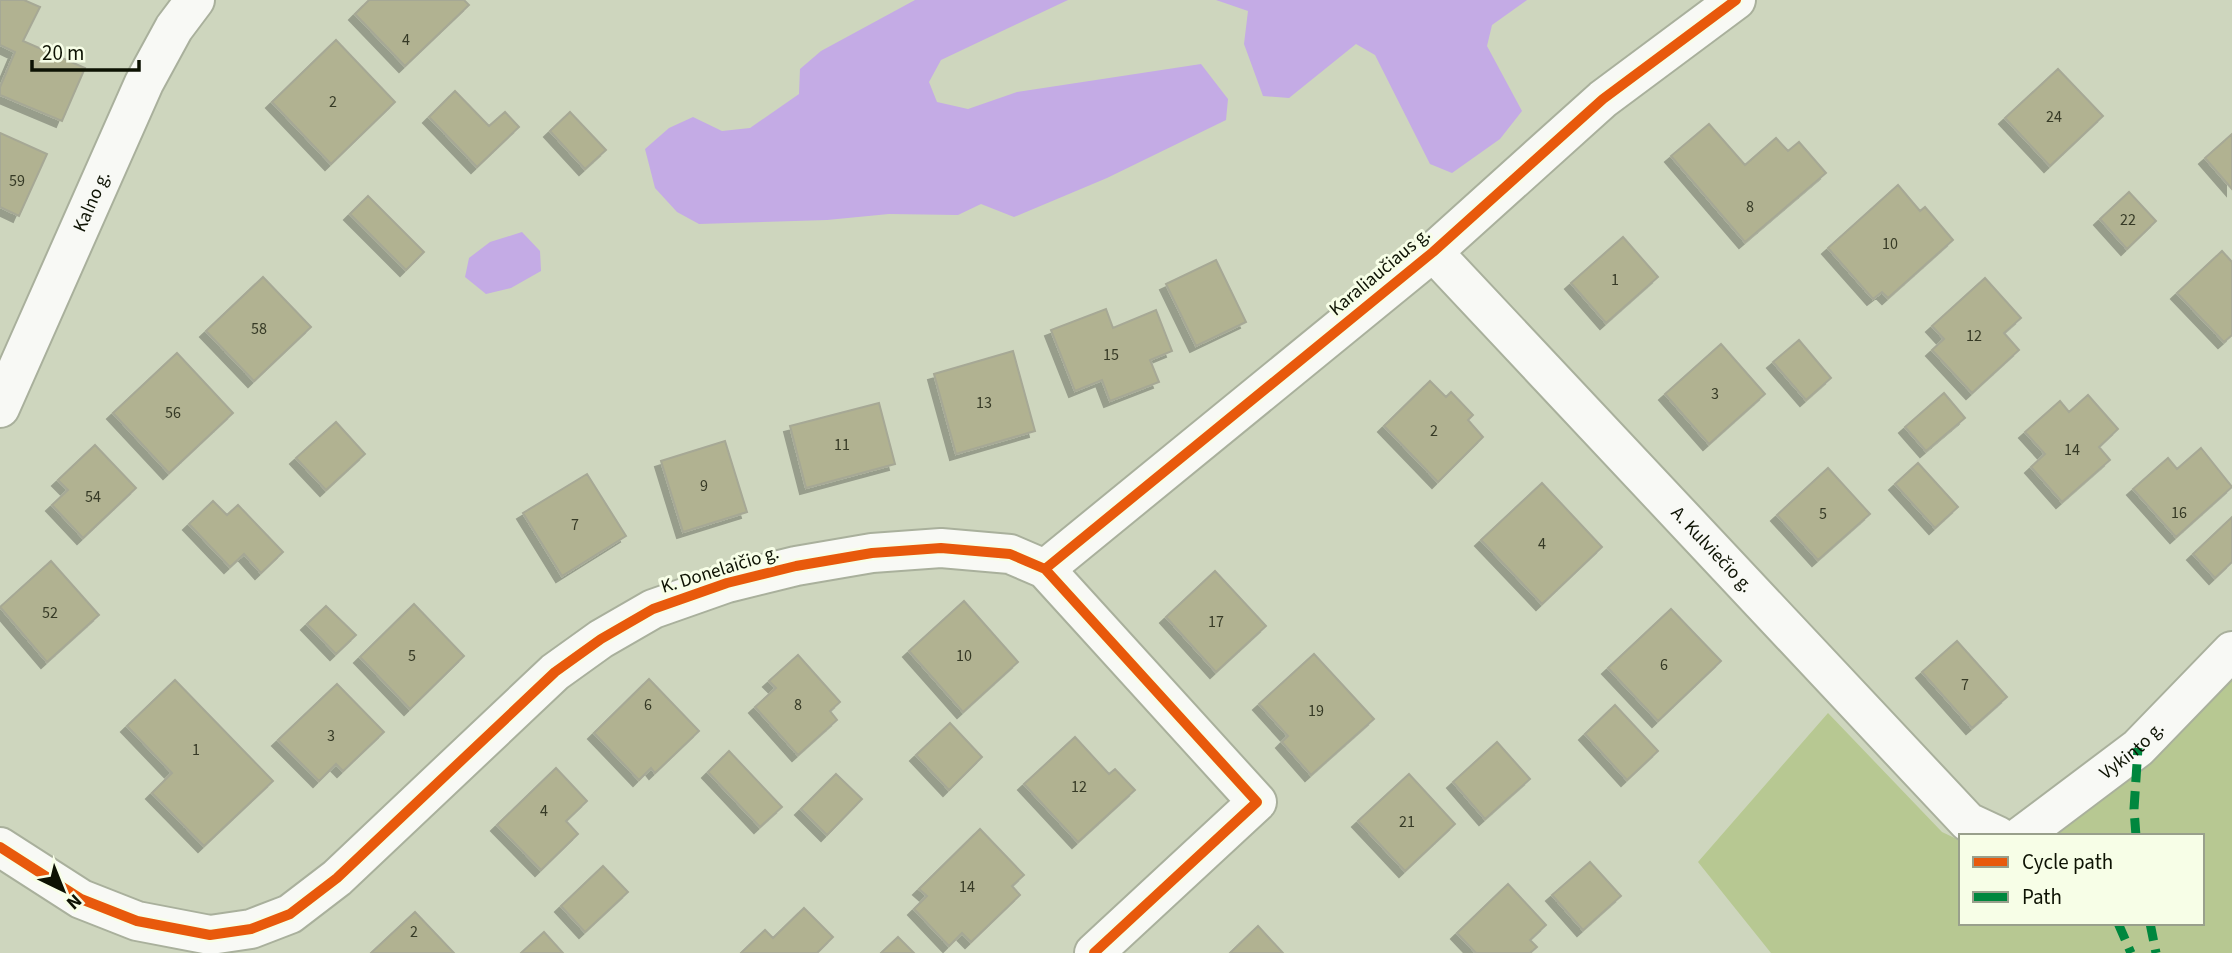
<svg xmlns="http://www.w3.org/2000/svg" width="2232" height="953" viewBox="0 0 2232 953" font-family="'Source Sans 3',sans-serif">
  <style>
    .green { fill: #b7c892 }
    .water { fill: #c4abe5 }
    .building { fill: #b1b291; stroke: #a6a895; stroke-width: 2; filter: url(#shadow) }
    .lines { fill: none; stroke-linecap: round; stroke-linejoin: round }
    .minor-casing { stroke: #a9b09c; stroke-width: 42 }
    .minor { stroke: #f8f9f5; stroke-width: 38 }
    .quiet { stroke: #00873e; stroke-width: 9; stroke-dasharray: 18 9; stroke-linecap: butt }
    .cycleway-casing { stroke: #f7fee7; stroke-width: 15 }
    .cycleway { stroke: #e8590c; stroke-width: 10 }
    .labels { text-anchor: middle; dominant-baseline: central; stroke-width: 6; stroke-linejoin: round; paint-order: stroke }
    .number-label { font-size: 16px; fill: #363a26 }
    .street-label { font-size: 19px; fill: #0d1203; stroke: #f7fee7 }
  </style>
  <defs>
    <filter id="shadow"><feDropShadow dx="-6" dy="6" stdDeviation="0" flood-color="#0004"/></filter>
  </defs>
  <rect width="100%" height="100%" fill="#ced6be"/>
  <path class="green" d="M2232,675v278h-461l-73,-91 130,-149 114,119 19,9v82h241v-87h-149z"/>
  <path class="water" d="M915,0h153l-127,60 -12,22 8,20 31,7 49,-17 184,-28 27,35 -2,21 -119,58 -93,39 -33,-13 -23,11 -69,-1 -62,6 -128,4 -22,-12 -22,-24 -10,-39 24,-21 24,-11 29,14 28,-3 49,-34 1,-25 21,-18z
    M1216,0h311l-35,25 -5,21 35,65 -22,28 -48,34 -22,-9 -55,-109 -19,-11 -67,54 -26,-2 -19,-52 4,-33z
    M522,232l18,19 1,20 -30,17 -25,6 -21,-17 4,-19 21,-16z"/>
  <path class="building" d="M0,0h24l16,7 -17,34 62,27 -23,53 -62,-26v-8l15,-35 -15,-7z
    M369,0h95l5,5 -64,61 -50,-52z
    M336,40l59,62 -64,62 -59,-62z
    M2058,69l45,47 -53,50 -45,-48z
    M455,91l34,35 16,-14 14,15 -42,40 -48,-50z
    M570,112l36,38 -21,19 -35,-38z
    M1709,124l36,41 31,-27 12,13 11,-9 27,31 -81,69 -74,-86z
    M0,133l47,21 -28,62 -19,-9z
    M2232,134v55l-27,-31z
    M1898,185l22,26 5,-4 28,33 -65,58 -6,-6 -9,7 -45,-51z
    M2129,192l27,29 -29,28 -27,-30z
    M368,196l56,56 -18,18 -56,-56z
    M1623,237l35,40 -52,46 -35,-40z
    M2222,251l10,11v73l-8,7 -47,-49z
    M1216,260l30,62 -50,24 -30,-62z
    M263,277l48,50 -57,54 -48,-50z
    M1985,278l36,40 -17,15 15,17 -47,43 -40,-43 12,-11 -12,-13z
    M1106,309l7,19 43,-18 16,41 -22,9 9,22 -49,19 -8,-21 -27,11 -24,-61z
    M1799,340l32,38 -25,22 -33,-38z
    M1721,344l44,50 -56,50 -44,-50z
    M1013,351l22,80 -79,23 -22,-80z
    M177,353l56,60 -64,60 -56,-60z
    M1430,381l16,16 5,-5 22,23 -5,5 15,17 -45,45 -54,-56z
    M1944,393l21,25 -39,33 -21,-24z
    M2088,395l30,34 -19,18 11,13 -48,42 -31,-35 14,-13 -20,-22 35,-31 9,11z
    M879,403l16,61 -89,24 -16,-62z
    M336,422l29,32 -39,36 -30,-32z
    M725,441l22,71 -64,20 -22,-71z
    M95,445l41,43 -53,50 -31,-33 16,-15 -10,-10z
    M2201,448l31,39 -56,50 -43,-48 35,-31 9,11z
    M1918,463l40,44 -23,21 -40,-44z
    M1828,468l42,46 -52,46 -41,-45z
    M587,474l39,62 -64,40 -39,-63z
    M1542,483l60,64 -60,57 -61,-64z
    M213,501l14,14 11,-10 45,47 -22,21 -17,-19 -14,13 -41,-43z
    M2232,517v45l-17,16 -22,-24z
    M51,561l48,54 -52,47 -47,-55z
    M1215,571l51,55 -50,46 -50,-55z
    M964,601l54,61 -55,50 -54,-61z
    M414,604l50,52 -54,53 -50,-52z
    M326,606l30,29 -20,19 -29,-30z
    M1671,609l50,52 -63,60 -50,-53z
    M1957,641l50,56 -35,31 -50,-56z
    M1314,654l60,65 -63,56 -29,-33 6,-6 -29,-32z
    M798,655l42,47 -10,9 7,9 -39,35 -43,-48 21,-19 -7,-7z
    M649,679l50,52 -44,42 -4,-5 -12,12 -45,-47z
    M175,680l98,101 -69,65 -52,-53 20,-20 -45,-47z
    M337,684l47,48 -41,39 -7,-7 -17,17 -41,-41z
    M1615,705l43,46 -31,29 -42,-46z
    M950,723l32,34 -33,33 -33,-35z
    M1075,737l34,37 6,-5 20,21 -57,52 -54,-58z
    M1497,742l33,37 -45,40 -32,-37z
    M729,751l53,56 -22,20 -52,-55z
    M556,768l31,33 -21,20 12,13 -37,36 -44,-45z
    M836,774l26,25 -35,36 -26,-26z
    M1409,774l46,50 -50,47 -47,-50z
    M980,829l44,46 -12,11 8,9 -49,47 -9,-9 -13,13 -35,-37 13,-13 -8,-7z
    M1590,862l31,34 -38,34 -31,-35z
    M603,866l25,26 -43,40 -24,-26z
    M1508,884l38,41 -16,15 7,7 -7,6h-54l-19,-20z
    M804,908l29,29 -16,16h-76l24,-23 8,8z
    M415,912l39,41h-83z
    M1258,926l25,27h-53z
    M544,932l19,21h-42z
    M898,937l16,16h-33z"/>
  <g class="lines">
    <defs>
      <g id="minor">
        <path id="s1" d="M1433,252l535,570 30,14"/>
        <path id="s2" d="M0,408l144,-325 30,-55 21,-28"/>
        <path d="M1045,569l388,-317 170,-153 133,-99"/>
        <path id="s3" d="M2021,836l117,-88 94,-97"/>
        <path d="M0,847l81,52 56,22 73,14 41,-6 39,-15 47,-36 218,-206 46,-33 52,-30 74,-26 69,-17 76,-13 69,-5 69,6 35,15 212,233 -163,151"/>
      </g>
    </defs>
    <use href="#minor" class="minor-casing"/>
    <use href="#minor" class="minor"/>
    <path class="quiet" d="M2136,836l-2,-27 4,-61
      M2118,923l13,30
      M2150,923l6,30"/>
    <defs>
      <path id="cycleway" d="M1045,569l388,-317 170,-153 133,-99
        M0,847l81,52 56,22 73,14 41,-6 39,-15 47,-36 218,-206 46,-33 52,-30 74,-26 69,-17 76,-13 69,-5 69,6 35,15 212,233 -163,151"/>
    </defs>
    <use href="#cycleway" class="cycleway-casing"/>
    <use href="#cycleway" class="cycleway"/>
  </g>
  <g class="labels">
    <g class="number-label">
      <text x="406" y="40">4</text>
      <text x="333" y="102">2</text>
      <text x="2054" y="117">24</text>
      <text x="17" y="181">59</text>
      <text x="1750" y="207">8</text>
      <text x="2128" y="220">22</text>
      <text x="1890" y="244">10</text>
      <text x="1615" y="280">1</text>
      <text x="259" y="329">58</text>
      <text x="1974" y="336">12</text>
      <text x="1111" y="355">15</text>
      <text x="1715" y="394">3</text>
      <text x="984" y="403">13</text>
      <text x="173" y="413">56</text>
      <text x="1434" y="431">2</text>
      <text x="842" y="445">11</text>
      <text x="2072" y="450">14</text>
      <text x="704" y="486">9</text>
      <text x="93" y="497">54</text>
      <text x="2179" y="513">16</text>
      <text x="1823" y="514">5</text>
      <text x="575" y="525">7</text>
      <text x="1542" y="544">4</text>
      <text x="50" y="613">52</text>
      <text x="1216" y="622">17</text>
      <text x="412" y="656">5</text>
      <text x="964" y="656">10</text>
      <text x="1664" y="665">6</text>
      <text x="1965" y="685">7</text>
      <text x="648" y="705">6</text>
      <text x="798" y="705">8</text>
      <text x="1316" y="711">19</text>
      <text x="331" y="736">3</text>
      <text x="196" y="750">1</text>
      <text x="1079" y="787">12</text>
      <text x="544" y="811">4</text>
      <text x="1407" y="822">21</text>
      <text x="967" y="887">14</text>
      <text x="414" y="932">2</text>
    </g>
    <g class="street-label">
      <text stroke="none"><textPath href="#s2" startOffset="226">Kalno g.</textPath></text>
      <text transform="translate(1380 272) rotate(-40)">Karaliaučiaus g.</text>
      <text stroke="none"><textPath href="#s1" startOffset="408">A. Kulviečio g.</textPath></text>
      <text transform="translate(720 570) rotate(-17)">K. Donelaičio g.</text>
      <text stroke="none"><textPath href="#s3" startOffset="140">Vykinto g.</textPath></text>
    </g>
  </g>
  <rect x="1959" y="834" width="245" height="91" fill="#f7fee7" stroke="#99a08c" stroke-width="2"/>
  <rect x="1973" y="857" width="35" height="10" fill="#e8590c" stroke="#99a08c" stroke-width="2"/>
  <text x="2022" y="869" font-size="21" fill="#0d1203">Cycle path</text>
  <rect x="1973" y="892" width="35" height="10" fill="#00873e" stroke="#99a08c" stroke-width="2"/>
  <text x="2022" y="904" font-size="21" fill="#0d1203">Path</text>
  <g transform="translate(63 890) rotate(137)" stroke="#f7fee7" stroke-width="5" paint-order="stroke">
  <path d="M0-5L12 26L0 18L-12 26Z" fill="#0d1203"/>
  <text y="-10" font-size="19" font-weight="bold" text-anchor="middle" fill="#0d1203">N</text>
  </g>
  <path d="M32 60v10h107v-10" fill="none" stroke="#0d1203" stroke-width="3.5"/>
  <text x="42" y="60" font-size="21" fill="#0d1203" stroke="#f7fee7" stroke-width="5" paint-order="stroke">20 m</text>
</svg>
